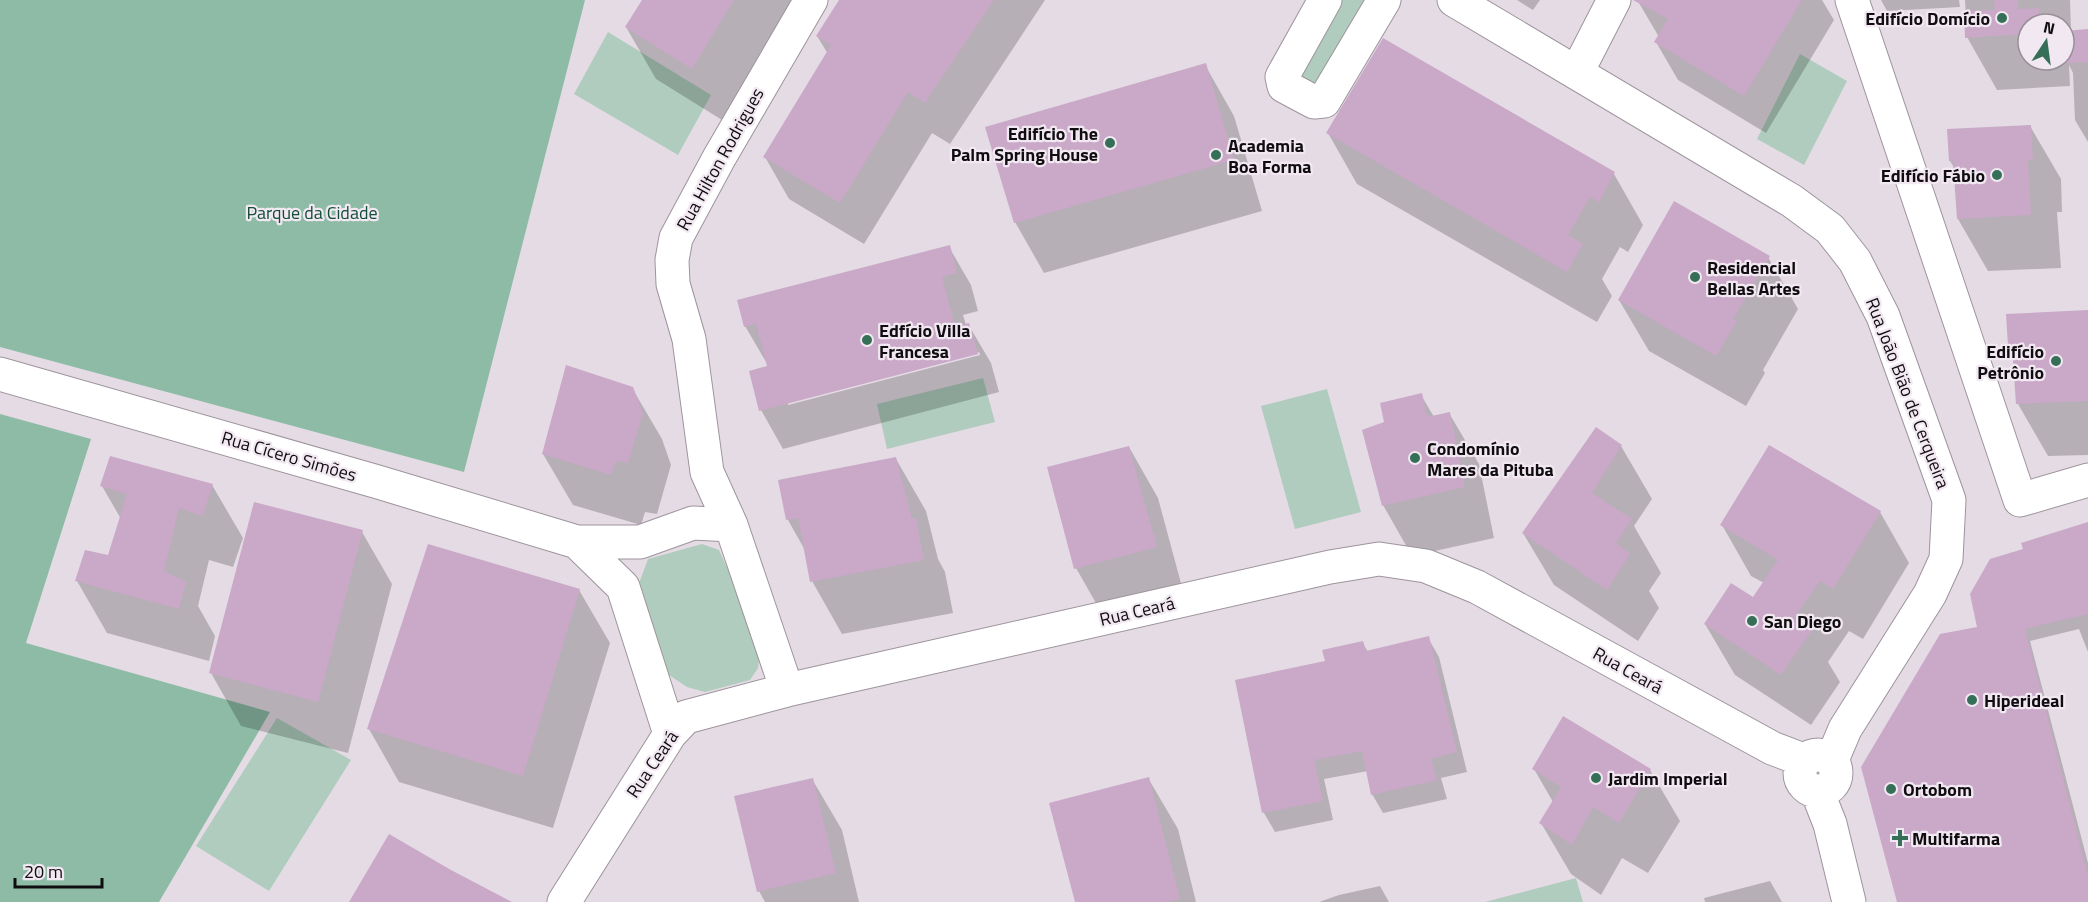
<svg xmlns="http://www.w3.org/2000/svg" width="2088" height="902" viewBox="0 0 2088 902" font-family="'Titillium Web',sans-serif">
  <style>
    .green { fill: #b0ccbe }
    .forest { fill: #8dbba5 }
    .shadow { fill: #0003; fill-rule: evenodd }
    .building { fill: #c9a8c8 }
    .lines { fill: none; stroke-linecap: round; stroke-linejoin: round }
    .minor-casing { stroke: #9d949c; stroke-width: 35 }
    .minor { stroke: #fff; stroke-width: 33 }
    .poi-dot { fill: #366f57; stroke: #f2e8f1; stroke-width: 2 }
    .labels { text-anchor: middle; dominant-baseline: central; stroke-width: 4.5; stroke-linejoin: round; paint-order: stroke }
    .poi-label { font-size: 18px; font-weight: bold; fill: #100d10; stroke: #f2e8f1; text-anchor: start }
    .street-label { font-size: 18px; fill: #100d10; stroke: #f2e8f1 }
    .park-label { font-size: 18px; fill: #104c36; stroke: #f2e8f1 }
  </style>
  <rect width="100%" height="100%" fill="#e5dbe4"/>
  <path class="green" d="M1337,0h45l-56,99 -34,-20z
    M608,32l103,63 -33,60 -104,-61z
    M1800,54l47,27 -43,84 -47,-26z
    M983,378l12,44 -108,27 -10,-45z
    M1327,389l34,123 -66,17 -34,-123z
    M702,544l17,6 21,46 20,54 -2,18 -8,12 -45,12 -18,-5 -18,-12 -31,-89 10,-27z
    M277,718l74,42 -82,131 -73,-45z
    M1576,878l7,24h-98z"/>
  <path class="forest" d="M0,0h585l-121,472 -464,-125z
    M0,414l91,25 -65,204 244,69 -111,190h-159z"/>
  <path class="shadow" d="M644,0h150l-72,120 -66,-41 -30,-52z
    M841,0h204l-95,144 -18,-11 -68,111 -75,-45 -24,-42 63,-103 -11,-18z
    M1517,0h23l-7,10z
    M1641,0h181l12,20 -68,113 -88,-53 -22,-38 3,-5 -20,-34z
    M1881,0h78l1,7 -73,4z
    M1965,0h105l1,32 17,-1v111l-13,-22 -2,-47 -4,-8 1,21 -73,4 -30,-53zM2028,24h36v36h-36z
    M1205,65l29,51 28,95 -218,62 -29,-51z
    M2030,126l31,53 1,33h-5l4,56 -73,3 -30,-52 -3,-50 -5,-8z
    M1328,133l286,41 29,51 -15,27 -8,-5 -18,32 10,17 -15,26 -240,-138z
    M949,247l22,38 7,26 -15,4 3,10 2,-1 23,39 8,29 -216,57 -22,-39 8,-43 -24,-41zM979,352l1,3 -192,50v-3z
    M1768,257l30,52 -35,61 2,3 -19,33 -97,-55 -30,-51z
    M2088,312v143l-40,1 -30,-52 -4,-50 -4,-8z
    M632,388l30,51 9,26 -14,49 -12,-2 -4,13 -68,-20 -30,-51z
    M1421,395l13,22 15,-4 30,51 15,74 -82,18 -29,-51 3,-82z
    M1621,446l31,53 -18,27 27,47 -12,18 10,17 -21,33 -84,-56 -31,-52z
    M1129,447l29,51 27,100 -80,21 -29,-51z
    M896,459l30,52 12,48 7,13 8,41 -111,21 -30,-53 -6,-29 -18,-32 -8,-39z
    M212,485l31,53 -10,29 -24,-7 -11,46 17,30 -6,25 -102,-28 -30,-52 32,-24 12,-38 -19,-33z
    M1880,512l29,51 -46,76 -14,-8 -21,31 12,20 -29,43 -76,-50 -30,-51 48,-25 11,-16 -13,-7 -29,-51z
    M2088,524v128l-9,-23 -49,12 58,222v39h-190l81,-273 46,-79z
    M362,532l30,52 -44,169 -107,-27 -30,-53z
    M579,590l31,53 -57,185 -154,-46 -30,-53z
    M1428,638l11,19 28,115 -26,6 6,21 -64,14 -11,-19 -4,-23 -44,8 9,41 -58,12 -11,-19 -28,-132 91,-19 35,-20 6,10z
    M1534,769l116,1 30,51 -32,52 -26,-15 -21,37 -30,-21 -30,-51 12,-21z
    M1148,778l30,51 18,73h-119z
    M812,779l30,51 17,72h-94l-6,-11z
    M1770,881l12,21h-77l-1,-4z
    M1380,886l9,16h-70l20,-7z"/>
  <path class="building" d="M642,0h92l-42,69 -67,-42z
    M839,0h155l-69,103 -17,-11 -68,111 -77,-46 68,-112 -15,-9z
    M1633,0h169l-58,96 -90,-54 14,-23z
    M1994,0h24v9l21,-1 1,16h-12v10l-63,4 -1,-27 31,-1z
    M2088,29v33l-22,1 -2,-32z
    M1383,38l232,134 -16,30 -9,-5 -22,38 15,9 -16,28 -241,-139z
    M1206,63l28,97 -220,63 -29,-96z
    M2031,125l2,35h-5l3,55 -74,4 -4,-58h-4l-2,-32z
    M1674,201l96,55 -37,63 4,2 -21,35 -98,-56z
    M950,245l7,28 -15,4 13,49 14,-3 9,31 -219,57 -10,-40 18,-5 -11,-42 -12,3 -7,-27z
    M2088,310v91l-72,3 -4,-58h-4l-2,-32z
    M566,365l67,22 10,26 -15,50 -12,-2 -5,14 -69,-21z
    M1422,393l5,24 23,-5 15,75 -83,19 -20,-76 22,-8 -4,-19z
    M1596,427l26,18 -30,48 40,26 -16,24 14,11 -23,36 -85,-57z
    M1769,445l112,66 -48,78 -13,-8 -26,37 18,12 -31,45 -77,-51 27,-41 22,14 25,-37 -58,-35z
    M1129,446l28,101 -83,22 -27,-102z
    M110,456l103,28 -10,32 -24,-8 -15,63 22,11 -7,27 -104,-28 10,-31 23,5 19,-61 -27,-8z
    M896,457l16,62 4,-1 8,42 -114,22 -12,-64 -12,2 -8,-40z
    M254,502l109,28 -45,172 -109,-29z
    M2088,522v92l-63,15 63,247v26h-191l-36,-135 79,-133 37,-7 -7,-33 20,-35 33,-10 -2,-6z
    M428,544l152,45 -57,187 -156,-47z
    M1429,636l28,116 -26,7 6,21 -66,15 -9,-44 -48,9 9,41 -61,12 -27,-133 90,-19 -3,-11 41,-9 3,10z
    M1563,716l88,53 -32,54 -26,-16 -21,38 -33,-22 22,-36 -29,-18z
    M1149,777l31,122 -14,3h-91l-26,-99z
    M813,778l23,95 -79,19 -23,-96z
    M389,834l62,36 61,32h-163z"/>
  <g class="lines">
    <defs>
      <path id="minor" d="M1325,0l-43,77 2,9 30,16 10,-1 60,-101
        M1454,0l338,201 38,28 25,32 28,55 66,184 -3,59 -16,35 -85,135 -13,31
        M1852,0l168,500 68,-20
        M1577,72l37,-72
        M0,374l378,108 199,60h63l53,-19 38,2
        M577,542l46,45 47,147
        M787,690l-56,-165 -24,-53 -18,-133 -16,-55 -1,-24 4,-22 43,-80 92,-158
        M1800 773a18 18 0 1 1 36 0a18 18 0 1 1-36 0Z
        M1817,791l13,33 19,78
        M564,902l106,-168 16,-17 101,-27 543,-123 49,-8 47,7 51,21 295,161 31,12"/>
    </defs>
    <use href="#minor" class="minor-casing"/>
    <use href="#minor" class="minor"/>
  </g>
  <g class="poi-dot">
    <circle cx="2002" cy="18" r="6"/>
    <circle cx="1110" cy="143" r="6"/>
    <circle cx="1216" cy="155" r="6"/>
    <circle cx="1997" cy="175" r="6"/>
    <circle cx="1695" cy="277" r="6"/>
    <circle cx="867" cy="340" r="6"/>
    <circle cx="2056" cy="361" r="6"/>
    <circle cx="1415" cy="458" r="6"/>
    <circle cx="1752" cy="621" r="6"/>
    <circle cx="1972" cy="700" r="6"/>
    <circle cx="1596" cy="778" r="6"/>
    <circle cx="1891" cy="789" r="6"/>
    <path d="M1897 829h6v6h6v6h-6v6h-6v-6h-6v-6h6z"/>
  </g>
  <g class="labels">
    <g class="poi-label">
      <text x="1990" y="18" text-anchor="end">Edifício Domício</text>
      <text x="1098" y="133" text-anchor="end">Edifício The<tspan x="1098" dy="21">Palm Spring House</tspan></text>
      <text x="1228" y="145">Academia<tspan x="1228" dy="21">Boa Forma</tspan></text>
      <text x="1985" y="175" text-anchor="end">Edifício Fábio</text>
      <text x="1707" y="267">Residencial<tspan x="1707" dy="21">Bellas Artes</tspan></text>
      <text x="879" y="330">Edfício Villa<tspan x="879" dy="21">Francesa</tspan></text>
      <text x="2044" y="351" text-anchor="end">Edifício<tspan x="2044" dy="21">Petrônio</tspan></text>
      <text x="1427" y="448">Condomínio<tspan x="1427" dy="21">Mares da Pituba</tspan></text>
      <text x="1764" y="621">San Diego</text>
      <text x="1984" y="700">Hiperideal</text>
      <text x="1608" y="778">Jardim Imperial</text>
      <text x="1903" y="789">Ortobom</text>
      <text x="1912" y="838">Multifarma</text>
    </g>
    <g class="street-label">
      <text transform="translate(720 159) rotate(-61)">Rua Hilton Rodrigues</text>
      <text transform="translate(1908 393) rotate(69)">Rua João Bião de Cerqueira</text>
      <text transform="translate(289 456) rotate(16)">Rua Cícero Simões</text>
      <text transform="translate(1137 611) rotate(-13)">Rua Ceará</text>
      <text transform="translate(1628 670) rotate(29)">Rua Ceará</text>
      <text transform="translate(652 764) rotate(-56)">Rua Ceará</text>
    </g>
    <g class="park-label">
      <text x="312" y="212">Parque da Cidade</text>
    </g>
  </g>
  <g transform="translate(2046 42) rotate(13)"><circle r="28" fill="#f2e8f1" stroke="#989097" stroke-width="1.5"/>
  <path d="M0-4.5L10 22L0 15L-10 22Z" fill="#366f57"/>
  <text y="-9" font-size="16" font-weight="bold" text-anchor="middle" fill="#100d10">N</text>
  </g>
  <path d="M15 878v9h87v-9" fill="none" stroke="#100d10" stroke-width="3"/>
  <text x="24" y="878" font-size="18" fill="#100d10" stroke="#f2e8f1" stroke-width="4.5" paint-order="stroke">20 m</text>
</svg>
